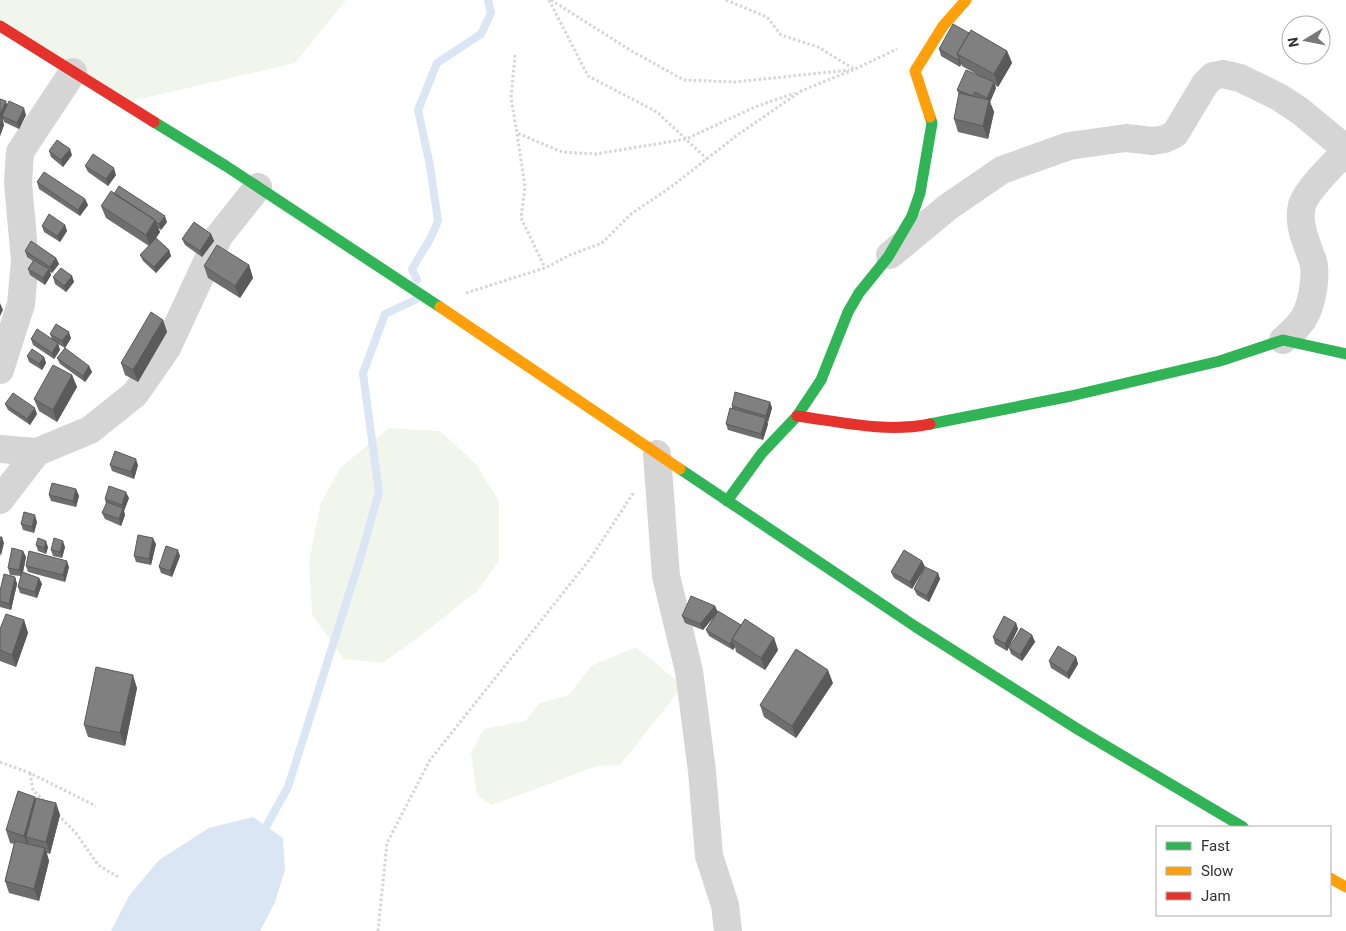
<svg xmlns="http://www.w3.org/2000/svg" width="1346" height="931" viewBox="0 0 1346 931" font-family="Roboto,sans-serif">
  <style>
    .green { fill: #f1f6ed }
    .water { fill: #dae6f3 }
    .lines { fill: none; stroke-linecap: round; stroke-linejoin: round }
    .stream { stroke: #dae6f3; stroke-width: 8 }
    .path { stroke: #d5d5d5; stroke-width: 3; stroke-dasharray: 2.5 2.5; stroke-linecap: butt }
    .street { stroke: #d5d5d5; stroke-width: 28 }
    .fast { stroke: #30b455; stroke-width: 11 }
    .slow { stroke: #ff9f0a; stroke-width: 11 }
    .jam { stroke: #e5322d; stroke-width: 11 }
    .wall { fill: #6e6e6e }
    .shaded-wall { fill: #5a5a5a }
    .building { fill: #808080; stroke: #5a5a5a }
  </style>
  <rect width="100%" height="100%" fill="#fff"/>
  <path class="green" d="M0,0h346l-51,63 -176,41 -119,-77z
    M389,428l51,3 36,33 23,37v60l-22,30 -57,45 -38,27 -38,-4 -32,-44 -3,-53 12,-60 20,-35z
    M636,647l47,39 -63,79 -23,1 -105,39 -15,-10 -6,-42 13,-24 41,-8 15,-18 29,-8 22,-29z"/>
  <path class="water" d="M253,817l30,21 2,32 -10,32 -15,29h-149l18,-35 30,-36 50,-32z"/>
  <g class="lines">
    <path class="stream" d="M417,280l-5,-11 18,-30 8,-18 -8,-55 -12,-56 19,-47 44,-29 10,-21 -3,-13
      M262,834l26,-47 72,-228 19,-67 -16,-119 22,-59 32,-15"/>
    <path class="path" d="M549,0l39,76 69,36 50,47
      M551,0l79,50 54,30 51,2 114,-12
      M726,0l41,17 14,18 37,12 36,22
      M515,55l-4,43 6,35 45,19 34,2 90,-15 69,-32 40,-14
      M517,134l8,52 -4,32 24,50
      M466,293l79,-25 25,-13 32,-12 29,-29 40,-27 65,-51 65,-45 54,-22 42,-20
      M0,762l30,11 66,33
      M30,773l3,17 12,12
      M58,815l18,18 22,32 22,13
      M378,931l9,-88 43,-83 160,-201 44,-67"/>
    <path class="street" d="M890,255l58,-48 54,-37 67,-24 57,-8 27,3 12,-2 10,-5 30,-50 8,-8 10,-2 17,4 39,19 21,14 46,38
      M1283,340c9,-8 18,-15 23,-26 6,-12 11,-40 7,-53 -6,-17 -16,-37 -11,-56 5,-16 32,-41 44,-54
      M0,370l21,-66 4,-43 -7,-78 2,-31 53,-80
      M0,449l37,3
      M657,454l9,122 23,95 13,100 7,85 16,49 3,26
      M0,500l37,-48 53,-22 45,-36 32,-46 52,-112 39,-49"/>
    <path class="fast" d="M154,122l72,44 214,141
      M930,424l141,-28 149,-35 63,-21 63,14
      M680,469l236,158 163,103 164,97
      M727,501l35,-48 35,-37 24,-36 27,-68 11,-19 29,-36 24,-41 8,-23 12,-70 -2,-6"/>
    <path class="slow" d="M930,117l-15,-46 28,-45 23,-26
      M440,307l240,162
      M1330,878l16,9"/>
    <path class="jam" d="M0,26l154,96
      M797,416c44,6 89,17 133,8"/>
  </g>
  <path class="wall" d="M969,33l38,18 5,12 -14,24 -3,-2 1,3 -6,14 4,10 -6,27 -30,-7 -4,-13 5,-25 -2,-4 21,-15 -16,-9 -1,-2 -1,3 -19,-11 -2,-7z
    M0,99l7,6 19,10 -7,14 -15,-7 -1,-3 -1,2 2,4 -4,11z
    M49,151l23,4 -9,12 -12,-10z
    M85,166l31,9 -8,11 -20,-14z
    M37,182l48,17 3,6 -8,11 -41,-27z
    M101,206l66,16 -6,8 -3,-2 2,4 -4,6 13,12 2,6 -15,17 -13,-12 -3,-6 9,-9 -43,-28z
    M65,225l2,6 -7,11 -16,-10 -2,-6z
    M211,234l3,7 -12,16 -17,-12 -3,-6z
    M25,251l31,7 3,6 -7,9 -2,-1 1,3 -6,10 -15,-10 -2,-6 5,-8 -6,-4z
    M249,265l4,13 -13,20 -32,-20 -4,-12z
    M72,276l2,6 -8,10 -11,-8 -2,-7z
    M163,320l4,12 -29,50 -13,-7 -4,-12z
    M50,334l21,4 -6,10 -7,-4 2,6 -6,9 -21,-14 -2,-6h21z
    M27,356l17,1 2,6 -4,7 -13,-8z
    M57,358l32,8 3,6 -7,10 -25,-18z
    M72,375l5,12 -20,35 -18,-11 -5,-12z
    M770,402l2,6 -4,14 -1,-1 1,3 -5,16 -35,-10 -2,-6 6,-16v-2z
    M5,404l32,10 -7,11 -22,-15z
    M110,465h28l-4,14 -22,-8z
    M76,489l3,7 -3,11 -25,-6 -2,-6z
    M129,498l-5,13 1,4 -4,11 -16,-7 -3,-6 4,-9 -1,-5z
    M37,522l-3,11 -11,-3 -2,-6z
    M156,544l-5,21 -15,-3 -2,-6z
    M36,545l12,2 -2,7 -8,-3z
    M65,547l-3,11 -9,-2 -2,-6z
    M23,551l3,6 -3,15 16,6 3,6 -5,14 -17,-5 -2,-6 3,-11 -11,-1 -2,-7z
    M180,556l-8,21 -11,-4 -2,-6z
    M922,561l3,6 -13,22 -18,-11 -3,-6z
    M26,566l43,1 -4,15 -37,-10z
    M938,573l2,6 -11,23 -12,-7 -3,-6z
    M15,577l2,7 -6,26 -11,-3v-16z
    M715,606l2,6 24,13 33,13 4,12 -13,20 -29,-18 -1,-5 -2,3 -24,-14 -3,-6 9,-15 -12,15 -18,-7 -3,-7z
    M24,620l4,13 -12,34 -16,-6v-32z
    M1016,623l2,6 -11,22 -12,-7 -2,-7z
    M1032,635l3,7 -13,19 -11,-7 -2,-6z
    M1076,657l2,7 -9,15 -18,-11 -2,-7z
    M833,683l-37,55 -32,-21 -4,-12z
    M137,688l-12,58 -37,-9 -4,-12z
    M36,799l20,4 4,12 -10,39 -3,-1 2,8 -10,40 -30,-8 -4,-12 9,-37 -4,-1 -4,-13z"/>
  <path class="shaded-wall" d="M1007,51l5,12 -14,24 -4,-13z
    M959,58l2,6 -1,3 -2,-7z
    M994,82l2,6 -6,14 4,10 -6,27 -5,-13 6,-24 -2,-4z
    M6,101l2,7 -6,8 2,9 -4,11v-13l1,-3 -1,-5z
    M24,108l2,7 -7,14 -2,-6z
    M70,149l2,6 -9,12 -2,-7z
    M114,168l2,7 -8,11 -2,-7z
    M85,199l3,6 -8,11 -2,-6z
    M165,216l2,6 -6,8 -2,-6z
    M155,220l5,12 -10,15 -4,-12z
    M65,225l2,6 -7,11 -3,-6z
    M211,234l3,7 -12,16 -2,-6z
    M169,250l2,6 -15,17 -2,-6z
    M56,258l3,6 -7,9 -2,-6z
    M249,265l4,13 -13,20 -5,-12z
    M49,269l2,6 -6,10 -2,-7z
    M72,276l2,6 -8,10 -2,-6z
    M0,303l3,7 -3,6z
    M163,320l4,12 -29,50 -5,-12z
    M69,332l2,6 -6,10 -3,-7z
    M58,343l2,7 -6,9 -2,-6z
    M44,357l2,6 -4,7 -3,-6z
    M89,366l3,6 -7,10 -2,-6z
    M72,375l5,12 -20,35 -4,-12z
    M770,402l2,6 -4,14 -2,-6z
    M35,408l2,6 -7,11 -3,-6z
    M766,418l2,6 -5,16 -2,-6z
    M136,459l2,6 -4,14 -3,-7z
    M76,489l3,7 -3,11 -3,-6z
    M126,492l3,6 -5,13 -2,-6z
    M123,508l2,7 -4,11 -2,-7z
    M35,515l2,7 -3,11 -2,-6z
    M2,537l2,6 -3,13 -1,-3v-8z
    M153,538l3,6 -5,21 -2,-6z
    M46,541l2,6 -2,7 -2,-6z
    M63,541l2,6 -3,11 -2,-6z
    M178,550l2,6 -8,21 -2,-6z
    M23,551l3,6 -4,20 -3,-7z
    M67,561l2,6 -4,15 -2,-7z
    M922,561l3,6 -13,22 -2,-7z
    M938,573l2,6 -11,23 -2,-6z
    M15,577l2,7 -6,26 -2,-6z
    M39,578l3,6 -5,14 -2,-6z
    M715,606l3,6 -15,18 -3,-6z
    M24,620l4,13 -12,34 -4,-12z
    M1016,623l2,6 -11,22 -2,-7z
    M1032,635l3,7 -13,19 -2,-6z
    M774,638l4,12 -13,20 -4,-12z
    M732,641l3,6 -2,3 -3,-6z
    M1076,657l2,7 -9,15 -2,-6z
    M828,670l5,13 -37,55 -4,-12z
    M133,675l4,13 -12,58 -5,-13z
    M35,797l5,12 -14,28 3,8 -1,3 -4,-12z
    M56,803l4,12 -10,39 -4,-12z
    M45,848l4,13 -10,40 -5,-12z"/>
  <path class="building" d="M953,24l16,9 -12,21 2,4 -1,2 -19,-11z
    M971,30l36,21 -13,23 -37,-20z
    M966,70l28,12 -7,16 -12,-6 -2,4 -16,-6z
    M959,93l30,7 -6,26 -29,-7z
    M0,99l6,2 -6,14z
    M9,101l15,7 -7,15 -15,-7z
    M57,140l13,9 -9,11 -12,-9z
    M93,154l21,14 -8,11 -21,-13z
    M44,172l41,27 -7,11 -41,-28z
    M119,186l46,30 -6,8 -3,-2 -1,-2 -41,-26z
    M111,191l44,29 -9,15 -45,-29z
    M49,214l16,11 -8,11 -15,-10z
    M194,222l17,12 -11,17 -18,-12z
    M156,238l13,12 -15,17 -14,-12z
    M31,241l25,17 -6,9 -25,-16z
    M217,245l32,20 -14,21 -31,-20z
    M34,260l15,9 -6,9 -15,-9z
    M61,268l11,8 -8,10 -11,-9z
    M151,312l12,8 -30,50 -12,-7z
    M56,324l13,8 -7,9 -12,-7z
    M37,329l21,14 -6,10 -21,-14z
    M65,348l24,18 -6,10 -26,-18z
    M32,349l12,8 -5,7 -12,-8z
    M53,365l19,10 -19,35 -19,-11z
    M735,392l35,10 -4,14 -34,-10z
    M13,393l22,15 -8,11 -22,-15z
    M730,408l36,10 -5,16 -35,-10z
    M115,451l21,8 -5,13 -21,-7z
    M52,483l24,6 -3,12 -24,-6z
    M109,486l17,6 -4,13 -17,-6z
    M107,502l16,6 -4,11 -17,-6z
    M24,512l11,3 -3,12 -11,-3z
    M138,535l15,3 -4,21 -15,-3z
    M0,537h2l-2,8z
    M38,538l8,3 -2,7 -8,-3z
    M54,538l9,3 -3,11 -9,-2z
    M166,546l12,4 -8,21 -11,-4z
    M12,548l11,3 -4,19 -11,-2z
    M904,550l18,11 -12,21 -19,-10z
    M29,551l38,10 -4,14 -37,-9z
    M925,567l13,6 -11,23 -13,-7z
    M22,572l17,6 -4,14 -17,-5z
    M4,574l11,3 -6,27 -9,-3v-10z
    M691,596l24,10 -15,18 -18,-8z
    M718,611l23,14 -9,14v2l-2,3 -24,-14z
    M6,614l18,6 -12,35 -12,-5v-21z
    M1004,616l12,7 -11,21 -12,-7z
    M745,619l29,19 -13,20 -29,-19z
    M1021,628l11,7 -12,20 -11,-7z
    M1058,646l18,11 -9,16 -18,-12z
    M796,649l32,21 -36,56 -32,-21z
    M96,667l37,8 -13,58 -36,-8z
    M18,791l17,6 -11,39 -18,-6z
    M36,798l20,5 -10,39 -20,-5z
    M15,841l30,7 -11,41 -29,-8z"/>
  <rect x="1156" y="826" width="175" height="90" fill="#ffffff" stroke="#adadad"/>
  <rect x="1166" y="842" width="25" height="8" fill="#30b455" stroke="#adadad"/>
  <text x="1201" y="851" font-size="15" fill="#313131">Fast</text>
  <rect x="1166" y="867" width="25" height="8" fill="#ff9f0a" stroke="#adadad"/>
  <text x="1201" y="876" font-size="15" fill="#313131">Slow</text>
  <rect x="1166" y="892" width="25" height="8" fill="#e5322d" stroke="#adadad"/>
  <text x="1201" y="901" font-size="15" fill="#313131">Jam</text>
  <g transform="translate(1306 40) rotate(260)"><circle r="24" fill="#ffffff" stroke="#adadad"/>
  <path d="M0-4L9 19L0 12L-9 19Z" fill="#797979"/>
  <text y="-8" font-size="14" font-weight="bold" text-anchor="middle" fill="#313131">N</text>
  </g>
</svg>
